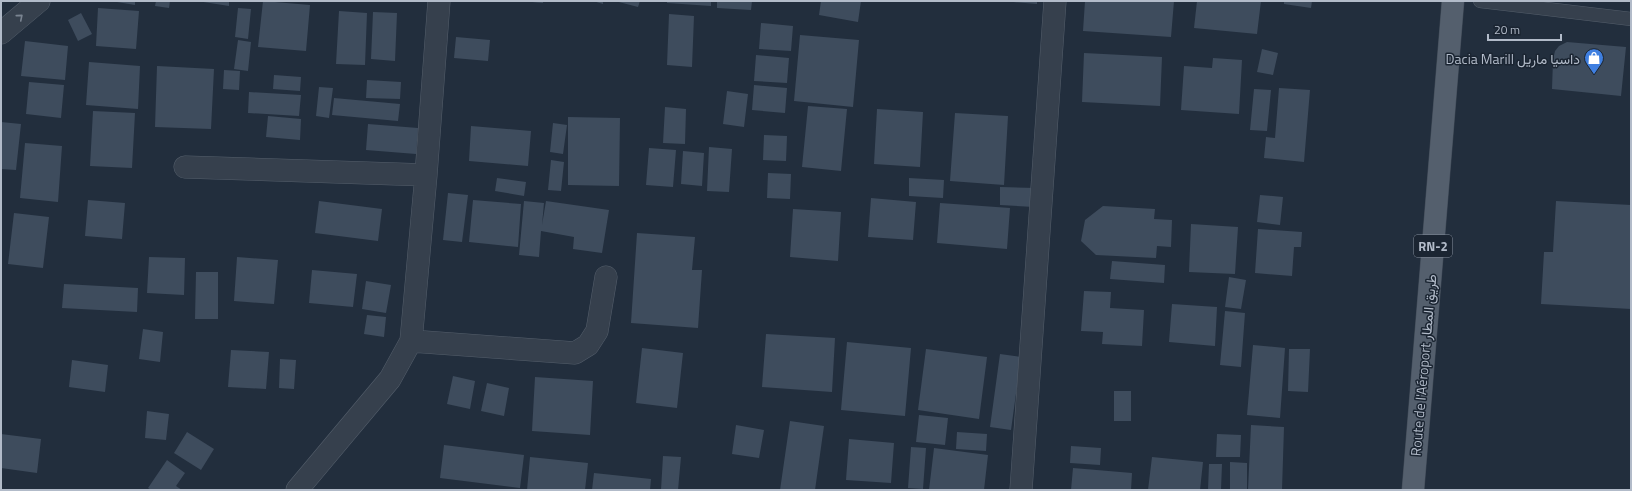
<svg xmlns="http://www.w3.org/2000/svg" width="1632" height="491" viewBox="0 0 1632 491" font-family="'Titillium Web',Vazirmatn,sans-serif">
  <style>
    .building { fill: #3e4c5d }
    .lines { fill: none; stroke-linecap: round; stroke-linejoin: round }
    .service-casing { stroke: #545e6b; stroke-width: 14 }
    .minor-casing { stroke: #545e6b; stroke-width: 23 }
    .tertiary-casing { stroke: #545e6b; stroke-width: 23 }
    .primary-casing { stroke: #3f4956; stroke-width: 23 }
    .service { stroke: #36404d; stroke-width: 13 }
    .minor { stroke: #36404d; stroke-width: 22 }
    .tertiary { stroke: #36404d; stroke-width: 22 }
    .primary { stroke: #545f6d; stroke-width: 22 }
    .oneway { stroke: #7a8491 }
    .labels { text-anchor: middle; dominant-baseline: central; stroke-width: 3; stroke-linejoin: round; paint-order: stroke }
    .shield { fill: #1b2532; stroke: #858e9c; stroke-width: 1 }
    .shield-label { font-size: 13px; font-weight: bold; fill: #b2bbc9 }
    .poi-label { font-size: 14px; fill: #b2bbc9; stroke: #1b2532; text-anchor: end }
    .street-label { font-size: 14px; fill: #b2bbc9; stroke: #1b2532 }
  </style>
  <rect width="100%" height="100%" fill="#222e3d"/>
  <path class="building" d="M111,1h24v4z
    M156,1h14l-1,7 -14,-2z
    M197,1h32v5z
    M263,1l47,4 -4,46 -48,-4z
    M532,1h11v2l-11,-1z
    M593,1h10v3z
    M615,1h25l-2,6z
    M667,1h44v5l-44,-3z
    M717,1h35l-1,9 -34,-2z
    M821,1h40l-3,21 -39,-7z
    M1013,1h24v3l-24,-2z
    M1085,1h89l-3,36 -88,-6z
    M1197,1h64l-4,33 -63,-6z
    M1284,1h28l-1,7 -27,-4z
    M98,8l41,3 -3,38 -40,-3z
    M238,8l13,1 -3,30 -13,-2z
    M339,11l28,2 -2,52 -29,-1z
    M373,12l24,1 -2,48 -24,-2z
    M81,13l11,21 -14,7 -10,-21z
    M669,14l25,2 -2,51 -25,-2z
    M761,23l32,3 -2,25 -32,-2z
    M800,35l59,5 -6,67 -59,-6z
    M456,37l34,3 -2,21 -34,-3z
    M238,40l13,2 -3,29 -14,-2z
    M25,41l43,5 -3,34 -44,-4z
    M1567,42l59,5 -5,49 -69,-7 1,-29 2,-9 4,-5z
    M1262,49l16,4 -5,22 -16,-3z
    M1084,53l78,4 -2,49 -78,-4z
    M756,55l33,3 -2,25 -33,-2z
    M1213,58l29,2 -3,54 -58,-4 3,-44 28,2z
    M89,62l51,4 -2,43 -52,-4z
    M157,66l57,3 -3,60 -56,-2z
    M224,70l16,1 -1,19 -16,-1z
    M274,75l27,2 -1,14 -27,-2z
    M367,80l34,2 -1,17 -34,-1z
    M29,82l35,3 -3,33 -35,-4z
    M754,85l33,3 -2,25 -33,-3z
    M319,87l14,1 -4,30 -13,-2z
    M1279,88l31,2 -6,72 -40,-4 2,-21 9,1z
    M1254,89l17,1 -4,41 -17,-1z
    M727,91l21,3 -4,33 -21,-3z
    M249,92l52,3 -2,21 -51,-3z
    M334,98l66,6 -2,17 -66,-6z
    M808,106l39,3 -6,62 -39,-4z
    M665,107l21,2 -1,35 -22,-1z
    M877,109l46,3 -3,55 -46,-3z
    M93,111l42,2 -3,55 -42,-2z
    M955,113l53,3 -4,69 -54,-4z
    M268,116l33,3 -1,21 -34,-3z
    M568,117l52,1 -1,68 -51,-1z
    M1,122l20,2 -5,46 -15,-1z
    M553,123l14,2 -4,29 -13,-2z
    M368,124l50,4 -2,26 -50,-4z
    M471,126l60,5 -3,35 -59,-5z
    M764,135l23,1 -1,25 -23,-1z
    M25,143l37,3 -4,56 -38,-4z
    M709,147l23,2 -3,43 -22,-1z
    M649,148l27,2 -3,37 -27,-2z
    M683,151l21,2 -2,33 -21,-2z
    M551,160l13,2 -3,29 -13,-1z
    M768,173l23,1 -1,25 -23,-1z
    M497,178l29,4 -2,14 -29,-5z
    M909,178l35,2 -1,18 -34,-2z
    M1000,187l35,1 -1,19 -34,-2z
    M448,193l20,2 -6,47 -19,-2z
    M1260,195l23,2 -3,28 -23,-3z
    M871,198l45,4 -3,38 -45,-3z
    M88,200l37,3 -3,36 -37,-3z
    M473,200l48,4 -3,43 -49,-5z
    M319,201l63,8 -4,32 -63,-8z
    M524,201l20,2 -2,22 4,-24 63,9 -7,43 -29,-4 1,-12 -33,-6 -2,26 -20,-2z
    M1556,201l75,4v104l-90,-5 3,-52h9z
    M940,203l70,5 -3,41 -70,-6z
    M1103,206l52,3 -1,10 18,1 -1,27 -14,-1 -1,12 -60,-3 -15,-14 4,-21z
    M793,209l48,3 -3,49 -48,-4z
    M14,213l35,4 -6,51 -35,-4z
    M1191,224l47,3 -3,47 -46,-2z
    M1258,229l44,3 -1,15h-7l-2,29 -37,-3z
    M637,233l58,4 -3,33h10l-4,58 -67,-5z
    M149,257l36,1 -1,37 -37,-2z
    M237,257l41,3 -4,44 -40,-3z
    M1112,261l53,4 -1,18 -54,-4z
    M312,270l45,4 -4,33 -44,-4z
    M196,272h22v47h-23z
    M1229,277l17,3 -5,29 -16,-2z
    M366,281l25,4 -5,28 -24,-4z
    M64,284l74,4 -1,24 -75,-4z
    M1084,291l27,1 -1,16 34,2 -2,36 -40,-2 1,-12 -22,-1z
    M1172,304l45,3 -2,39 -46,-4z
    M1225,311l20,2 -4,54 -21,-2z
    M367,315l19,2 -2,20 -20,-3z
    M143,329l20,3 -3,30 -21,-3z
    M766,334l69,4 -3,54 -70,-5z
    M847,342l64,6 -6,68 -64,-6z
    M1253,345l32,3 -5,70 -33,-3z
    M642,348l41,5 -6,55 -41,-5z
    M926,349l61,8 -8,62 -61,-9z
    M1289,349h21l-2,43 -20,-1z
    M231,350l38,2 -3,37 -38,-2z
    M1000,354l21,3 -10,73 -21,-3z
    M280,359l16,1 -2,29 -15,-1z
    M72,360l36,5 -3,27 -36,-5z
    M453,376l22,5 -5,28 -23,-5z
    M535,377l58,4 -3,54 -58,-4z
    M487,383l22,5 -5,28 -23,-5z
    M1114,391h17v30h-17z
    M147,411l22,3 -3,26 -21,-2z
    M919,415l29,3 -3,27 -29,-3z
    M790,421l34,5 -9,64h-35z
    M736,425l28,5 -5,28 -27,-4z
    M1251,425l33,2 -2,63h-34z
    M187,432l27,17 -13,21 -27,-17z
    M957,432l30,2 -1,17 -30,-2z
    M1,434l40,5 -4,34 -36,-5z
    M1217,434l24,1 -1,22h-24z
    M849,439l45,4 -3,40 -45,-3z
    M444,445l80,10 -4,33 -80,-10z
    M1071,446l30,2 -1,17 -30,-2z
    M911,447l15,1 -3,41 -15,-1z
    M934,448l54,7 -4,35h-55z
    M663,456l18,1 -3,33h-17z
    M530,457l58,6 -3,27h-58z
    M1152,457l51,5 -3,28h-52z
    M167,460l18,13 -9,13 6,4h-31l-3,-2z
    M1230,462l17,1v27h-17z
    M1209,464h13l-1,26h-13z
    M1073,468l59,5 -1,17h-60z
    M594,473l57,6 -1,11h-58z"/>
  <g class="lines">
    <defs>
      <path id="service" d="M1480,1l151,18"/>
      <path id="minor" d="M185,167l241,8
        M411,341l164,12 13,-8 9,-14 9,-54
        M297,490l93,-111 21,-38 15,-166 13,-174
        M1021,490l34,-489"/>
      <path id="tertiary" d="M1,33l38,-32"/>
      <path id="primary" d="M1413,490l40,-489"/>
    </defs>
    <use href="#service" class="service-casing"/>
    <use href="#minor" class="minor-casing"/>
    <use href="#tertiary" class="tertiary-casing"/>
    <use href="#primary" class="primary-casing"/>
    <use href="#service" class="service"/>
    <use href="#minor" class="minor"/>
    <use href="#tertiary" class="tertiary"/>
    <use href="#primary" class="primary"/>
  </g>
  <defs><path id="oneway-chevron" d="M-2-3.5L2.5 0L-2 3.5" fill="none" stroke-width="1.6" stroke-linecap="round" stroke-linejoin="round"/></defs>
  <use class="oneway" href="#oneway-chevron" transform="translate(20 17) rotate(-40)"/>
  <defs>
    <symbol id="shop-pin" viewBox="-11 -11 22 30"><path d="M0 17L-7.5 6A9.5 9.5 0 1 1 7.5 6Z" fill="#3f7fe0" stroke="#1b2532"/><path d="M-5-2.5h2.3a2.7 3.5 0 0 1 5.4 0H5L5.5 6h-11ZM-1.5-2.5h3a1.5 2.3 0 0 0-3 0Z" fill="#fff"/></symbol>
  </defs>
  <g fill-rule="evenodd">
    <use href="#shop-pin" x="1583" y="47" width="22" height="30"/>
  </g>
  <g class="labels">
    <rect class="shield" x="1414" y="235" width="38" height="22" rx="3"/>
    <g class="shield-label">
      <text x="1433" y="246">RN-2</text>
    </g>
    <g class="poi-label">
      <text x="1580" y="58">Dacia Marill داسيا ماريل</text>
    </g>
    <g class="street-label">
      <text transform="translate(1423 365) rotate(-85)">Route de l'Aéroport طريق المطار</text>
    </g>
  </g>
  <rect width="1632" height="491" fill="none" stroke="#b2bbc9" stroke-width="4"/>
  <path d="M1488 34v6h73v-6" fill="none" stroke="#b2bbc9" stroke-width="2"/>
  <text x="1494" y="34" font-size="12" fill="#b2bbc9" stroke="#1b2532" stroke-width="3" paint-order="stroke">20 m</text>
</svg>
